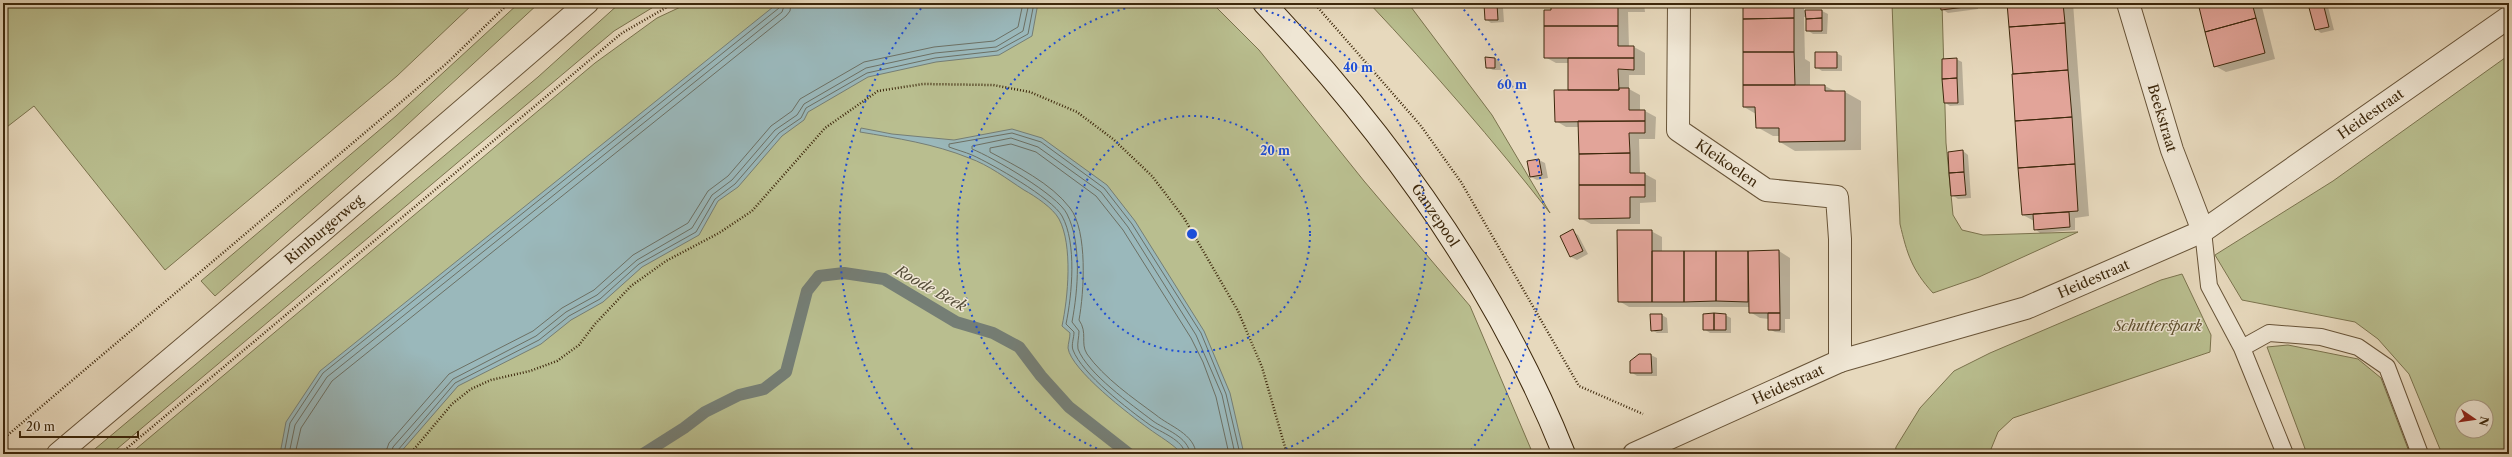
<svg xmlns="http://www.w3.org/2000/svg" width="2512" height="457" viewBox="0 0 2512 457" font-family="'Libre Caslon Text',serif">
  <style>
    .green { fill: #b9be8f; stroke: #7b734e; fill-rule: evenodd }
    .water { fill: #9ab8bb; stroke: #757e75 }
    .shadow { fill: #0003 }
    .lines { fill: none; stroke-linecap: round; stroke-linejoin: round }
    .shore { stroke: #6c7064; stroke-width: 1 }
    .stream { stroke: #757e75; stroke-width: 12 }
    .building { fill: #e2a499; stroke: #3d280c }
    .service-casing { stroke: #685438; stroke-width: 18 }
    .minor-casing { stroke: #685438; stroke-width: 24 }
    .tertiary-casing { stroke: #685438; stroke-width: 24 }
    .secondary-casing { stroke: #3d280c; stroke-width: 24 }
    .path { stroke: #3d280c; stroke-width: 2.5; stroke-dasharray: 1 2; stroke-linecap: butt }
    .service { stroke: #efe6d4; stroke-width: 16 }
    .minor { stroke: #efe6d4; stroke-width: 22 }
    .tertiary { stroke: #efe6d4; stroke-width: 22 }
    .secondary { stroke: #efe6d4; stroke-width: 22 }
    .ring { fill: none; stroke: #1d4ed8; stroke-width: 2; stroke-dasharray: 2 4 }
    .labels { text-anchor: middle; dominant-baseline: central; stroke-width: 3; stroke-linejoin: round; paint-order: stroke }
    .street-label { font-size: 14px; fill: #3d280c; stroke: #efe6d4 }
    .park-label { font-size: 14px; font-style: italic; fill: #5c4e2d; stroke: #efe6d4 }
    .water-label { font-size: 15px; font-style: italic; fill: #544c38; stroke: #efe6d4 }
    .centre { fill: #1d4ed8; stroke: #efe6d4; stroke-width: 2 }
    .ring-label { font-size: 12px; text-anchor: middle; font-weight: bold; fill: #1d4ed8; stroke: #efe6d4; stroke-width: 3; stroke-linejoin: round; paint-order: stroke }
  </style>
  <rect width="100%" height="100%" fill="#e7d9bd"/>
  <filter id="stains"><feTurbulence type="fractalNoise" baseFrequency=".005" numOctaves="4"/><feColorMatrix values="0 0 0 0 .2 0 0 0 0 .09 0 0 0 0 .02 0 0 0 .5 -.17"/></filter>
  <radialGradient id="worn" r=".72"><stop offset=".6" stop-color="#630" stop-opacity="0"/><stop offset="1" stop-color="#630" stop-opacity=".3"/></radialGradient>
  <path class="green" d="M3,3h471l-77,73 -232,194 -131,-164 -31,24z
    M519,3h20l-145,134 -179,159 -14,-15 195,-165z
    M620,3h40l-46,28 -503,423h-22l449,-377z
    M689,3h523l47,47 105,131 106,125 63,148h-1403l465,-391 62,-45z
    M1369,3h39l84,112 58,98c-57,-73 -117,-142 -181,-210z
    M1892,3h50l4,140 7,72 9,15 21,5 95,-3 -99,45 -46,16c-21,-23 -26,-39 -33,-69z
    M2509,55v399h-67l-33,-80 -31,-35 -23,-17 -113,-22 -27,-45 118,-74zM2462,407h24v24h-24z
    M2182,274l29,61 -1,17 -197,66 -15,14 -9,22h-94l1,-7 24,-39 34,-37 36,-18 171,-73z
    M2288,345l70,14 23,19 29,76h-103l-40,-107z"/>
  <path class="water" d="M778,3h260l-6,33 -33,19 -63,7 -68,15 -60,35 -4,8 -22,16 -44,51 -20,14 -19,34 -57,32 -39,35 -32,18 -30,24 -83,42 -59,68h-119l6,-32 34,-51z
    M861,128l31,6 62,6 58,-11 30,9 65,47 28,36 69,110 26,62 14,61h-62c-10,-11 -22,-17 -34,-26 -18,-13 -77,-58 -80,-80 0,-4 2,-10 2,-15l-8,-7c6,-28 11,-81 -3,-107 -6,-11 -24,-23 -35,-29 -17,-11 -35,-25 -55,-32 -34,-14 -73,-20 -109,-26z"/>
  <path class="shadow" d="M1552,3h92l1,9h-17l1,35h5l11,6v22h-16v14l11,6v16h5l11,6 -1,22h-16l1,35h5l11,6v22l-16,1v21h-49l-11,-6v-91h-14l-10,-6 13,-30v-28h-13l-11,-6z
    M1744,3h60v8h18l6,3 -1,20h-14l-6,-4 -1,-13h-2l1,42 5,3v24h15l12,6h8l16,9v49l-66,1 -15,-9v-6h-7l-16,-9 -1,-13 -12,-7z
    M1941,3h37v6l-30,4 -6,-4z
    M2008,3h65l16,213 -14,2v12l-35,3 -5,-4 -1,-8 -11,-6z
    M2199,3h62l14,56 -49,13 -11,-6z
    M2309,3h18l7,27 -13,3 -5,-4z
    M1497,5l6,3 1,14 -13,1 -5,-4z
    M1836,53l6,3v15h-20l-6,-4z
    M1495,58l5,4 1,8h-8l-6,-3z
    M1956,59l6,3 2,43 -14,1 -6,-4z
    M1963,151l5,4 3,43 -13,1 -6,-4z
    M1539,160l6,3 3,15 -11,2 -6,-3 -2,-15z
    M1572,231l6,4 10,19 -11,6 -6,-3 -10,-21z
    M1651,231l11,6v15l117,-1 11,7v61h-5v14l-10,-1 -6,-3v-10l-9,-1 -10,-6 -1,-5h-120l-10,-6z
    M1662,315l5,3 1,15h-11l-5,-3z
    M1725,315l6,3v15h-21l-6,-4z
    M1651,355l6,3v18h-20l-6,-4z"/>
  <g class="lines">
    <path class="shore" d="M284,454l6,-31 33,-50 456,-365 1,-5
      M289,454l6,-29 32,-48 455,-365 3,-9
      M295,454l6,-26 31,-47 454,-365 4,-5 1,-8
      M385,454l4,-11 60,-69 84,-43 29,-23 32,-18 39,-35 55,-32 20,-32 20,-15 43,-50 21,-15 8,-12 64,-37 70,-15 60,-6 24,-14 5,-24
      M391,454l2,-7 60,-68 83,-43 30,-24 31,-17 40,-35 55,-32 20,-33 20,-15 43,-50 22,-15 7,-11 62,-36 69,-15 61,-6 27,-16 6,-28
      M396,454l2,-4 57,-67 84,-43 30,-24 31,-17 39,-35 57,-32 19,-33 20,-15 44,-51 22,-15 5,-10 61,-35 68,-15 62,-7 31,-17 6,-31
      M1185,454c-1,-14 -25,-22 -35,-29 -21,-15 -68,-51 -77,-75 -2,-5 1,-12 1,-18l-8,-8c6,-29 11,-81 -4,-108 -10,-18 -70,-52 -90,-61 -7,-3 -15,-5 -23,-8v-3l63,-11 29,9 63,46 28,36 69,109 25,61 14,60
      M1190,454c-1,-17 -26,-25 -37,-33 -21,-16 -66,-48 -75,-72 -1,-5 1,-12 1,-18l-7,-9c6,-32 10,-78 -5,-108 -9,-19 -75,-57 -95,-65v-3l39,-8 27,9 63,45 27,35 68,108 26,60 13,59
      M1196,454c-1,-20 -27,-28 -40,-39 -23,-17 -52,-37 -69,-61 -7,-11 1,-21 -8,-34 5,-27 9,-89 -9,-112 -19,-25 -54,-42 -80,-56v-4l21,-4 25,8 60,44 27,34 68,108 12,24 13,35 13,57"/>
    <path class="stream" d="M643,454l41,-26 21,-16 34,-17 25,-6 22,-17 21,-81 12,-15 25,-3 40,6 72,43 37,11 26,14 22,29 28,31 60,47"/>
  </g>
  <path class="building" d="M1551,3h83v3h-16v20h-74v-16h7z
    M1743,3h51v15l-51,1z
    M1940,3h32l1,3 -32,4z
    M2007,3h56l2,20 -56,4z
    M2198,3h54l4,15 -51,14z
    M2323,3l6,24 -14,3 -7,-26z
    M1484,4h13l1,16h-13z
    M1805,10h17v8l-16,1z
    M1794,18v34h-51v-33z
    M1822,18v13h-16v-12z
    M2256,18l9,35 -51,14 -9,-35z
    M2065,23l3,47 -55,4 -4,-47z
    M1544,26h74v20h16v12h-90z
    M1743,52h51l1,33h-52z
    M1815,52h22v16h-22z
    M1485,57l10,1v10h-9z
    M1568,58h66v12l-16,-1 1,21h-51z
    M1957,58v20l-15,1v-20z
    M2068,70l4,47 -57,4 -3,-47z
    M1957,78l1,25h-14l-2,-24z
    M1743,85h82v6h20v50l-66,1v-14h-23l-1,-21h-12z
    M1619,88h10v22h16v11l-90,1 -1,-32h65z
    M2072,117l3,47 -57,4 -3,-47z
    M1578,121h67v12h-16l1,20 -51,1z
    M1963,150l1,22 -15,1 -1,-21z
    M1630,153v20h15v12h-66v-31z
    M1539,159l3,16 -12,2 -3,-16z
    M2075,164l3,47 -56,4 -4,-47z
    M1964,172l2,23 -15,1 -2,-23z
    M1579,185h66v12h-15v21l-51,1z
    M2069,212l1,15 -36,3 -1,-16z
    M1573,229l10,22 -13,6 -10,-21z
    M1617,230h35v72h-34z
    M1779,250l1,63h-31l-1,-62z
    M1652,251h32v51h-32z
    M1684,251h32v50l-32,1z
    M1716,251h32v51l-32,-1z
    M1714,313v17h-11v-16z
    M1714,313l12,1v16h-12z
    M1768,313h12v17h-12z
    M1650,314h12v16l-11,1z
    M1639,354h12l1,19h-22v-12z
    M1836,451v3h-17z"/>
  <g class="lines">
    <defs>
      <path id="service" d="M2203,231l6,55 33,62 43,106
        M2242,348l27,-15 52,4 37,10 29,20 33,87"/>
      <g id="minor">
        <path id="s1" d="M1679,3l-1,127 88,60 71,7 3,42v122"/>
        <path id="s2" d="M2128,3l44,147 31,81"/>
        <path id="s3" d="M1634,454l206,-93 186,-53 177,-77 306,-214"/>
      </g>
      <g id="tertiary">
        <path id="s4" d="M58,454l263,-222 266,-229"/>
      </g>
      <g id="secondary">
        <path id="s5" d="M1264,3c124,132 233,282 300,451"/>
      </g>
    </defs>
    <use href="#service" class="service-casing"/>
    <use href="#minor" class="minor-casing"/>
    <use href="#tertiary" class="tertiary-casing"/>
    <use href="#secondary" class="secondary-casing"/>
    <path class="path" d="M1314,3l107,123 40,56 118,204 64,28
      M3,439l443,-375 63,-61
      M120,454l502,-421 52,-30
      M410,454l42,-50 19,-15 20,-9 39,-9 27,-10 22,-16 16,-21 36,-38 35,-25 53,-28 33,-22 73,-83 53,-37 45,-7 70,1 37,7 47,20 36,27 39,37 32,42 54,93 24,56 25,87"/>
    <use href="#service" class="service"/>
    <use href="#minor" class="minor"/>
    <use href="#tertiary" class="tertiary"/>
    <use href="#secondary" class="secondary"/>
  </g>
  <g class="ring">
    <circle cx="1192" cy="234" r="118"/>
    <path d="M1108 453A235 235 0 0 1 1147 3M1237 3A235 235 0 0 1 1276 453"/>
    <path d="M916 454A353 353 0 0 1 924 5M1460 5A353 353 0 0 1 1468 454"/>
  </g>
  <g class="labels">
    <g class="street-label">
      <text stroke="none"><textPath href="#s3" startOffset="817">Heidestraat</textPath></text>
      <text stroke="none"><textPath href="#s2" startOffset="120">Beekstraat</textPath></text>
      <text stroke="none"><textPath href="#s1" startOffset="186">Kleikoelen</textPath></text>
      <text stroke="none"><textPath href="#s5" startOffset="273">Ganzepool</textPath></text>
      <text stroke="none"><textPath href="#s4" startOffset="348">Rimburgerweg</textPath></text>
      <text stroke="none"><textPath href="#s3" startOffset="493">Heidestraat</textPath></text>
      <text stroke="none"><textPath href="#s3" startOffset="169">Heidestraat</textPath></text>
    </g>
    <g class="park-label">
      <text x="2158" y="326">Schutterspark</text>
    </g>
    <g class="water-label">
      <text transform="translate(931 288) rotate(29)">Roode Beek</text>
    </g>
  </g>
  <circle cx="1192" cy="234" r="6" class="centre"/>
  <g class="ring-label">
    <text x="1358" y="72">40 m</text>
    <text x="1512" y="89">60 m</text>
    <text x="1275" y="155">20 m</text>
  </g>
  <rect width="2512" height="457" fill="none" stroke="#e7d9bd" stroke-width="16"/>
  <rect x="4" y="4" width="2504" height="449" fill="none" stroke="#3d280c" stroke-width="2"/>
  <rect x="8" y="8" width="2496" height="441" fill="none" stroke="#3d280c"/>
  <g transform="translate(2474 419) rotate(103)"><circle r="19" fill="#efe6d4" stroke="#a89a84"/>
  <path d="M0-3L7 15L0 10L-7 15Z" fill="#8f2418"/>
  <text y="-6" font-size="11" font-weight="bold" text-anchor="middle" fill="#3d280c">N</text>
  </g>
  <path d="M20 431v6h118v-6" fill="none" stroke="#3d280c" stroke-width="2"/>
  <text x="26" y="431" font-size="12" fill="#3d280c" stroke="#efe6d4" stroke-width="3" paint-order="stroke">20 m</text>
  <rect width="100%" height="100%" filter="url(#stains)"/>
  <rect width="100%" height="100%" fill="url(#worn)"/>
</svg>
